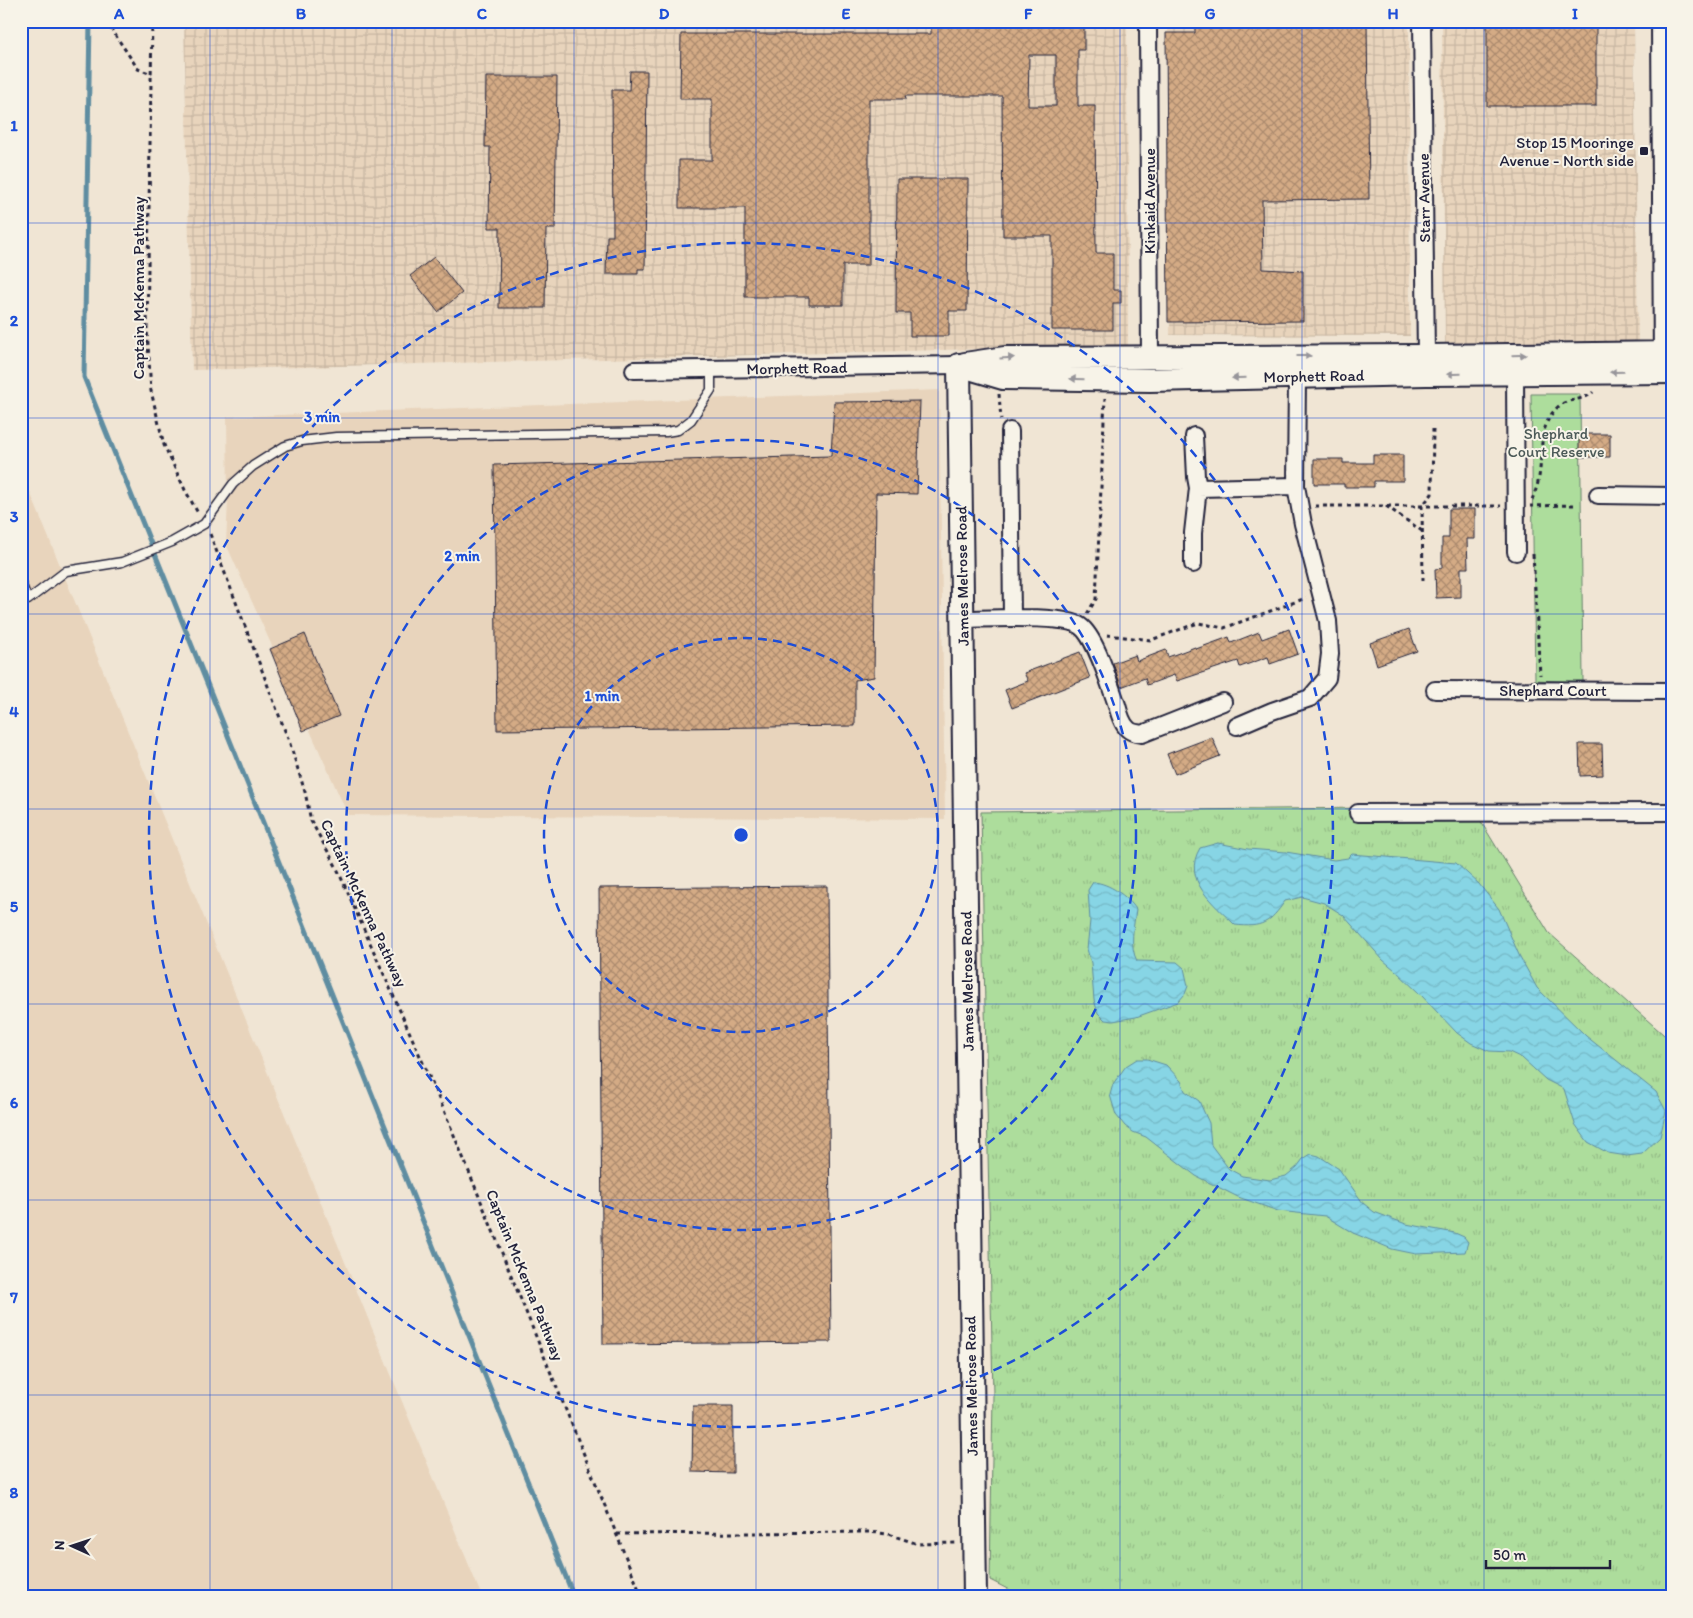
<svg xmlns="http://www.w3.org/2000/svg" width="1693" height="1618" viewBox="0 0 1693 1618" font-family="Itim,sans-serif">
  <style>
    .built { fill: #e8d4bc }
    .industrial { fill: url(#industrial-grid) }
    .grass { fill: url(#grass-tufts); stroke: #68806c }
    .park { fill: #addd9c; stroke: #68806c }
    .water { fill: url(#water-waves); stroke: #5f8da1 }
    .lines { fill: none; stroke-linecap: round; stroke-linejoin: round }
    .stream { stroke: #5f8da1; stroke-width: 5 }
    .building { fill: url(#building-cross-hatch); stroke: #22223b; fill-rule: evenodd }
    .lane-casing { stroke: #22223b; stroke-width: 11 }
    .street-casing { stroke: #22223b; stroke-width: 20 }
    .secondary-casing { stroke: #22223b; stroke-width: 26 }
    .path { stroke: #22223b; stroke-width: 3; stroke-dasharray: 4 4; stroke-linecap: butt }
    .lane { stroke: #f7f3e8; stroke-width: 8 }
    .street { stroke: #f7f3e8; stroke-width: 16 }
    .secondary { stroke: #f7f3e8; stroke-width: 22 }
    .oneway { fill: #97959a }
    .grid { fill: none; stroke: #1d4ed8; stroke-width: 1; stroke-opacity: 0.55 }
    .ring { fill: none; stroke: #1d4ed8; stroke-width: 2.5; stroke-dasharray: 9 6 }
    .poi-dot { fill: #22223b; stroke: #f7f3e8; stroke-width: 2 }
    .labels { text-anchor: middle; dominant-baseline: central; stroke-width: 4; stroke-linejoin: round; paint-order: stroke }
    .poi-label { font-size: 16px; fill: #22223b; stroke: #f7f3e8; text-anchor: end }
    .street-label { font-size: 16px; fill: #22223b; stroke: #f7f3e8 }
    .park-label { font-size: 16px; fill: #4c5a58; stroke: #f7f3e8 }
    .centre { fill: #1d4ed8; stroke: #f7f3e8; stroke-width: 2.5 }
    .ring-label { font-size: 15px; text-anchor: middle; font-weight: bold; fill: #1d4ed8; stroke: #f7f3e8; stroke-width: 4; stroke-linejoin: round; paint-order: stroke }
    .neatline { fill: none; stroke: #1d4ed8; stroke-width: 2 }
    .grid-label { font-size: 16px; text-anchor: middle; font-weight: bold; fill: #1d4ed8 }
  </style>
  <defs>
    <pattern id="industrial-grid" width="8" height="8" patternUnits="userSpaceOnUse" patternTransform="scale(1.25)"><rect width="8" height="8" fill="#e8d4bc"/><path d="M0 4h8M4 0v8" fill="none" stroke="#c7b6a2"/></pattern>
    <pattern id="grass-tufts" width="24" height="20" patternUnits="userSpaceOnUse" patternTransform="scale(1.25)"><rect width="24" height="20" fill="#addd9c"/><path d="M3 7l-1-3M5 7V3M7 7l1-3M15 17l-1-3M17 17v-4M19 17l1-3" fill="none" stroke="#95bd87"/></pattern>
    <pattern id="water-waves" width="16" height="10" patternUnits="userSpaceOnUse" patternTransform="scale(1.25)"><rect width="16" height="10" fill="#87d5e5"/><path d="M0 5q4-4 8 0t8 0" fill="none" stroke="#74b7c5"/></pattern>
    <pattern id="building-cross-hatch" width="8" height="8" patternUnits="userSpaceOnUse" patternTransform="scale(1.25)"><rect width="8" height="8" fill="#d4ab85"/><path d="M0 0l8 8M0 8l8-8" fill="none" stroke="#ac8b6e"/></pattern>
  </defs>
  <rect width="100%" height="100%" fill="#f0e5d4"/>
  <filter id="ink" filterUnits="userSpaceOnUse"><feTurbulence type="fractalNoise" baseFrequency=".02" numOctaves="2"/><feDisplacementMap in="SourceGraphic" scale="10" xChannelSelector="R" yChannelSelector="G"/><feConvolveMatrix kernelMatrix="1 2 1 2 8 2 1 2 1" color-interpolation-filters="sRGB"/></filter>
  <g filter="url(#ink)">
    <path class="built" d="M939,390l6,429 -597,-4 -122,-271 2,-44 -1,-83z
      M21,470l461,1127h-461z"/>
    <path class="industrial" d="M184,21h943l1,324 -936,25z
      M1168,21h241l1,315 -240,-1z
      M1442,21h192l4,327 -193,-5z"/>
    <path class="grass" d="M1472,807l77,126 123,109v555h-649l-33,-17 3,-185 -12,-583z"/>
    <path class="park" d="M1531,394h49l3,288 -48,-2z"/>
    <path class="water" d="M1218,843l30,6 38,3 48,8 14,-2 4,-4 104,9 23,21 20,25 20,46 18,33 49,48 70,56 10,19 -6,26 -18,17 -15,2 -19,-3 -20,-11 -13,-18 -11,-35 -18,-9 -24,-22 -13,-6 -20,-1 -18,-8 -14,-10 -36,-38 -26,-25 -12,-10 -40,-45 -19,-12 -22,-6 -17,4c-15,22 -23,27 -50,24 -21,-21 -54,-45 -35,-77z
      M1093,882c16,1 34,14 43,27 -2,16 -7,37 1,52l40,1 7,6 4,18 -3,8 -7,8 -42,15 -23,4 -8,-1 -7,-7 -4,-13 -3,-37 -4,-14 3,-28 -2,-31z
      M1137,1059h10l19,6 15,16 4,10 14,10 10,22 2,22 18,24 13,7 28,4 16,-4 11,-9 6,-8 8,-5 8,2 20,13 24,34 11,9 32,12 49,9 9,4 4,5 -3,10 -49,2 -24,-5 -39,-16 -28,-17 -47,-5 -40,-14 -42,-21 -50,-39 -13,-5 -8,-6 -9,-11 -6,-20 3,-11 13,-18z"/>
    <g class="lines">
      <path class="stream" d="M90,21l-6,356 490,1220"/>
    </g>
    <path class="building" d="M931,21h153v29h-6v56h17l1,147h17v37h8v13h-8v27h-61v-94h-49l-1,-140h-97l1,3h-37v166h-26v40h-34v-8h-64v-89h-66v-48h33v-61h-32l1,-65h250zM1029,55h27v51h-28z
      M1195,21h172l2,178 -107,1 1,69 40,2v50l-135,1 -2,-289h29z
      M1487,21h109v85h-109z
      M630,71h17l-2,198h-7v5h-32l1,-38h6l-1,-146h17z
      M486,77h71l-2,152h-9l-1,79h-46l1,-80h-11l1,-81h-5z
      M897,179h71l-1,132h-18v25h-39v-23h-14z
      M434,257l28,36 -24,19 -28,-36z
      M920,401l-3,93 -41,-1 -2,184 -19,3v46l-358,4 -3,-265 337,-9 3,-54z
      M1579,434h31v23h-31z
      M1373,455h30v26h-29v6h-30v-3h-30v-25h29v4h30z
      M1449,509h26v30h-8l1,29h-7v29l-25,1 -1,-29 7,-1v-30h7z
      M1289,629l9,25 -28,10 -2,-7 -28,10 -2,-6 -61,20 -3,-6 -27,10 -2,-7 -24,9 -8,-24 22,-8 2,6 29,-11 2,7 27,-10 1,2 33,-12 2,6 28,-11 3,7z
      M1409,629l8,22 -40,14 -7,-22z
      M305,634l34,82 -36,15 -33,-82z
      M1080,652l10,26 -78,30 -7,-18 23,-9 -4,-8z
      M1212,737l8,19 -45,18 -8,-20z
      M1579,744h23l1,31 -23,1z
      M827,886l4,456 -228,2 -4,-456z
      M693,1406h40v67l-41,-1z"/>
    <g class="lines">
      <defs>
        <path id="lane" d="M21,583l7,17 38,-29 56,-9 50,-20 32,-18 29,-40 20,-18 19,-12 13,-8 17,-5 34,-4 330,-5 12,-2 13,-10 20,-30v-21"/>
        <path id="street" d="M1148,21l2,336
          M1422,21l4,335
          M634,370l325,-5
          M1515,373l1,179
          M1010,431l2,187
          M1198,488l98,-2
          M1598,495l74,1
          M1193,564v-31l5,-45 -2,-11 -2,-41
          M962,619c23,0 102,-5 118,7 16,11 30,60 37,79 2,8 5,19 11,24 4,4 9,4 14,5l81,-32
          M1435,690l237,1
          M1237,726l35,-15 38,-13 17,-20 3,-24 -2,-33 -25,-97 -7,-38 1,-109
          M1358,813l314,-1"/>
        <path id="secondary" d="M1663,21l2,347
          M965,364l40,-6 421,-2 246,-3
          M959,365l16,1232
          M959,365l44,13 147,2 276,-6 246,-2"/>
      </defs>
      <use href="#lane" class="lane-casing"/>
      <use href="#street" class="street-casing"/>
      <use href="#secondary" class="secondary-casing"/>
      <path class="path" d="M106,21l32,48 14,5
        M152,21l-5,308 4,62 13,54 21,45 13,23
        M999,394l2,26
        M1532,500c2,-6 5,-12 6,-18 6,-26 -2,-56 21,-76 9,-8 26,-5 34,-14
        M1315,506h186
        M1386,506l36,25
        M1530,506l44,-1
        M210,534l80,210 15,48 6,29 25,45 107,242 199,489
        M1533,554l7,121
        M1423,581l-1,-75 10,-12 1,-65
        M1087,614l9,-15 9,-201
        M1107,635l44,5 47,-17 26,5 82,-30
        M617,1534l252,-2 19,2 30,10 38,-1"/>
      <use href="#lane" class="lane"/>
      <use href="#street" class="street"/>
      <use href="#secondary" class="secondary"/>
    </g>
    <defs><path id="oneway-solid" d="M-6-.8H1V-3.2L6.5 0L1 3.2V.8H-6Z" transform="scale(1.25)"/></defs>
    <g class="oneway">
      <use href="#oneway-solid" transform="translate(1519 355) rotate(-1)"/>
      <use href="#oneway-solid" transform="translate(1304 356)"/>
      <use href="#oneway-solid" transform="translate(1007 358) rotate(-4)"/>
      <use href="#oneway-solid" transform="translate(1617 372) rotate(179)"/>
      <use href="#oneway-solid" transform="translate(1454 374) rotate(179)"/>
      <use href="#oneway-solid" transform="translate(1239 378) rotate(179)"/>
      <use href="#oneway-solid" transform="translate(1077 379) rotate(-179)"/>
    </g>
  </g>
  <path class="grid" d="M210,21v1576M392,21v1576M574,21v1576M756,21v1576M938,21v1576M1120,21v1576M1302,21v1576M1484,21v1576M21,223h1651M21,418h1651M21,614h1651M21,809h1651M21,1004h1651M21,1200h1651M21,1395h1651"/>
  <g class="ring">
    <circle cx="741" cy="835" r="197"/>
    <circle cx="741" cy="835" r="395"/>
    <circle cx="741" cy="835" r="592"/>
  </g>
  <rect class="poi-dot" x="1639" y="146" width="10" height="10" rx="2.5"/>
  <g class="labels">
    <g class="poi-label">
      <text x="1634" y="142">Stop 15 Mooringe<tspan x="1634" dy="18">Avenue - North side</tspan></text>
    </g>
    <g class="street-label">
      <text transform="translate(1424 198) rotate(-91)">Starr Avenue</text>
      <text transform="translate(1149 201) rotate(-90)">Kinkaid Avenue</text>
      <text transform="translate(138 288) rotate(-90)">Captain McKenna Pathway</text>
      <text transform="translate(797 368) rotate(-1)">Morphett Road</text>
      <text transform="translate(1314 376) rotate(-1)">Morphett Road</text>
      <text transform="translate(962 576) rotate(-91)">James Melrose Road</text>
      <text x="1553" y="690">Shephard Court</text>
      <text transform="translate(364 903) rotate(65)">Captain McKenna Pathway</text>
      <text transform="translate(967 981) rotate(-91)">James Melrose Road</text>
      <text transform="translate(525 1275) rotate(68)">Captain McKenna Pathway</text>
      <text transform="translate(971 1386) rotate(-91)">James Melrose Road</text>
    </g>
    <g class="park-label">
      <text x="1556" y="433">Shephard<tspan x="1556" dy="18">Court Reserve</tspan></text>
    </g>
  </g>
  <circle cx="741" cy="835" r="8" class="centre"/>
  <g class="ring-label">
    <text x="322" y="422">3 min</text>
    <text x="462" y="561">2 min</text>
    <text x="602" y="701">1 min</text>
  </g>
  <rect width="1693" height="1618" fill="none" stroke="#f7f3e8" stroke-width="55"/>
  <g transform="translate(72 1546) rotate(273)" stroke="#f7f3e8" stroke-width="4" paint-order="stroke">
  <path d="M0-4L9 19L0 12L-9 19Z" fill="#22223b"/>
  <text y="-8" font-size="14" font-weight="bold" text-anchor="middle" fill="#22223b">N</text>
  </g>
  <path d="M1486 1560v8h124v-8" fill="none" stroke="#22223b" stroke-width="2.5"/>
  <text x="1493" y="1560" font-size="15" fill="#22223b" stroke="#f7f3e8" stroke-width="4" paint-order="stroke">50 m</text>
  <rect x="28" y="28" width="1638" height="1562" class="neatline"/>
  <g class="grid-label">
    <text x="119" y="19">A</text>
    <text x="301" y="19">B</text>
    <text x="482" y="19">C</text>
    <text x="664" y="19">D</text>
    <text x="846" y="19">E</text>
    <text x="1028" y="19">F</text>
    <text x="1210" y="19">G</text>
    <text x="1393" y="19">H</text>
    <text x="1575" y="19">I</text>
    <text x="14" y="131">1</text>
    <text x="14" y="326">2</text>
    <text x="14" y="522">3</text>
    <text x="14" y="717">4</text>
    <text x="14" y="912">5</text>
    <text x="14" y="1108">6</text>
    <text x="14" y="1303">7</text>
    <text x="14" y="1498">8</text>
  </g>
</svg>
